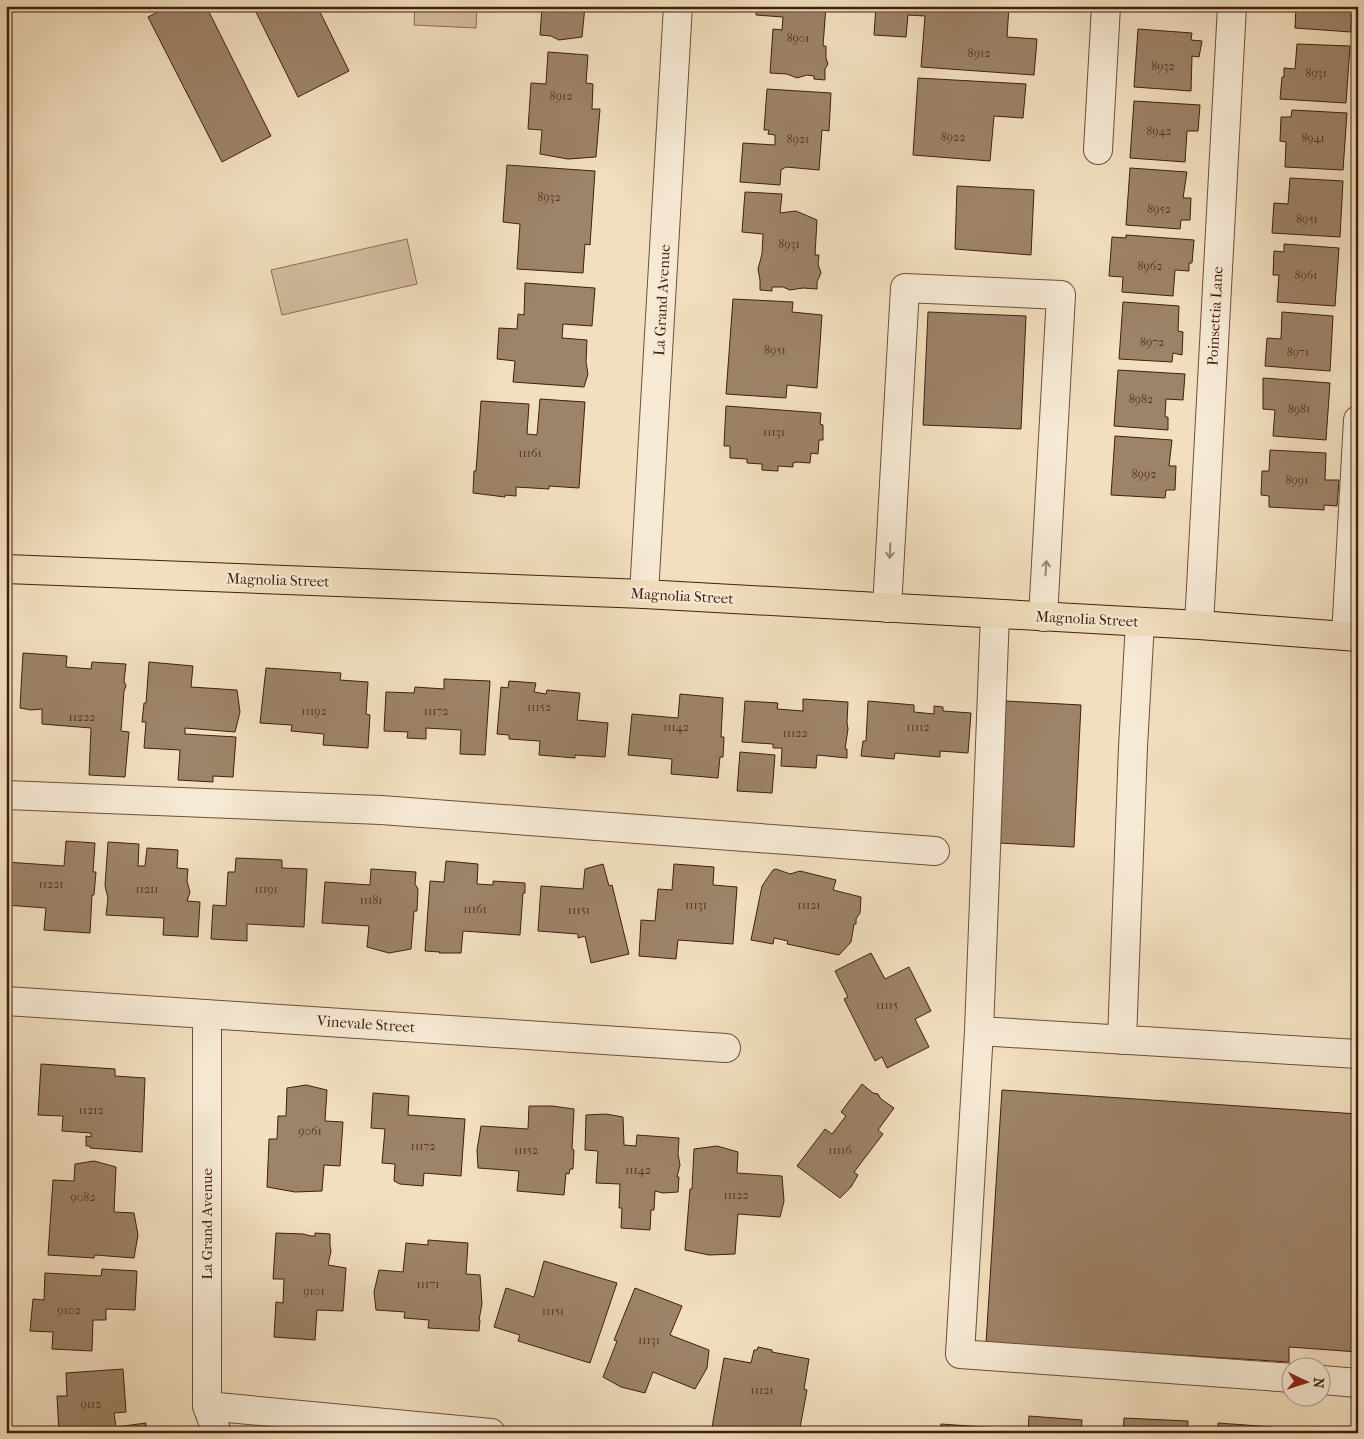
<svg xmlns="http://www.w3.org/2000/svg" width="1364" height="1439" viewBox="0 0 1364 1439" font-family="'IM FELL French Canon',serif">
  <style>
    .green { fill: #d4bea1; stroke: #8a6e56 }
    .building { fill: #9d8369; stroke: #401f0c }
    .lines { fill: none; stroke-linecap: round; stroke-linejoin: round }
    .minor-casing { stroke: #6c4f39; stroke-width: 30 }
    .major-casing { stroke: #401f0c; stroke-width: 30 }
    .minor { stroke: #f7ead5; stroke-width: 28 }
    .major { stroke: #f2dfbf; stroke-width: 28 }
    .oneway { stroke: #9c8470 }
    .labels { text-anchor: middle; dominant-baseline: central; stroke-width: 4.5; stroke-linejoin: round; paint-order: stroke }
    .number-label { font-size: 12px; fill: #573823 }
    .street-label { font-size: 15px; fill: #401f0c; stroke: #f7ead5 }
  </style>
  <rect width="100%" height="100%" fill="#f2dfbf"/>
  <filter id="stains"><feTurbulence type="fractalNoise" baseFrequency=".004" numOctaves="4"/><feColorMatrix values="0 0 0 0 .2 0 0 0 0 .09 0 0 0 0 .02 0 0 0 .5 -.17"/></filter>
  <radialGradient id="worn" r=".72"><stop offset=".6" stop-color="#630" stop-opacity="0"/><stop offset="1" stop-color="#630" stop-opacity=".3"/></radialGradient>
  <path class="green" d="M415,6h62l-1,22 -62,-3z
    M407,239l10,45 -135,31 -11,-45z"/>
  <path class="building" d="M170,6h36l65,130 -49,26 -74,-145z
    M253,6h64l32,65 -51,26z
    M536,6h49l-3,31 -23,3 -8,-4 -11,-1 2,-28z
    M757,6h69l-3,40h3v12l2,6 -3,5v11l-11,-1v-3l-7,-1 -10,3 -10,-4 -17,-1 3,-44 9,1 1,-13 -27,-2z
    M876,6h133l-2,31 30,2 -3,36 -113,-8 4,-51 -17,-1 -2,22 -32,-2z
    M1296,6h56l-1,26 -56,-4z
    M1138,29l54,4 -1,7 11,1 -3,16 -7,-1 -1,35 -57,-4z
    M1297,44l53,2 -4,57 -66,-4 2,-22h2v-9l11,1z
    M548,52l40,3 -2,28 7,1 -1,25h8l-4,48 -28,2 -28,-5 2,-24 -14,-1 3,-46 15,1z
    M918,78l108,6 -3,34 -29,-2 -4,45 -77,-6z
    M767,89l64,4 -2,38 -7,-1 -3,40 -33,-3 -5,3 -1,15 -40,-3 3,-39 32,2v-10l-7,-1 1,-4h-5z
    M1134,101l66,4 -2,26h-11l-2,31 -55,-4z
    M1292,110l55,3 -4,57 -58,-3 1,-25 -6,-1 1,-24h10z
    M507,165l88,6 -5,74 -5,-1 -2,29 -66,-4 3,-45 -17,-2z
    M1130,168l57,4 -4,26h8l-1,22h-9l-1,9 -54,-4z
    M1290,178l53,3 -3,56 -68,-4 2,-30 14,1z
    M957,186l77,4 -3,65 -76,-6z
    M745,192l37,2 -2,19 16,-2 21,9 -2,35h4l-1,9 3,9 -4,9v7l-14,-1 -13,2 -7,-3h-11v4l-12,-1v-10l-2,-11 4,-15 1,-20 -21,-2z
    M1126,235l68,5 -2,23h-3v8l-14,-1 -2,26 -51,-4 1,-15 -14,-1 3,-39 14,1z
    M1284,244l55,4 -4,58 -58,-4 2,-27h-6l1,-24 10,1z
    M525,283l70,5 -3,38 -29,-2 -1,14 25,2 -1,22 2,12 -4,13 -71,-5 2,-21 -18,-2 2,-31 18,1 1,-15 6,1z
    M733,299l60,3 -1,10 30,3 -5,73 -30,-3 -1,13 -60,-4z
    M1123,302l56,4 -1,25 5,1 -1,23 -9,-2 -1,9 -53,-3z
    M928,312l98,4 -5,113 -98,-4z
    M1282,312l51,4 -3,55 -65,-5 2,-28 14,1z
    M1118,370l67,4 -2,26 -17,-1 -1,18h3v13l-54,-4z
    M1263,378l67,5 -4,57 -53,-4 2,-26 -12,-1z
    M540,399l45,3 -6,86 -30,-2v3l-33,-2v9l-11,-1v2l-32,-4 1,-22h2l5,-70 48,3 -2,30 10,1z
    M726,406l95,7 -1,11 3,1v15h-4l-1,14 -7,-1 -1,10 -13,-1 -4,1v4l-15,-1v5l-16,-1v-6l-15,-1v-4l-17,-1v-12h-6z
    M1115,436l57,4 -3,26h7l-1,24h-9l-1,8 -54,-3z
    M1270,450l56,3 -1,27h14l-2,26 -13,-1v5l-55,-3v-11l-8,-1 1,-24h7z
    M23,653l44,3 -1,11 25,2 1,-7 34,2 -2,17 2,5 -2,5 -3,40 8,1 -4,45 -36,-2 2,-47 -49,-4v-15l-11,1 -11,-2z
    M149,662l44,4 -2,21 46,3 3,22 -5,20 -50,-4v6l51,3 -3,40 -20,-1v6l-35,-2 2,-30 -36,-2 2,-26h-4l2,-19h2z
    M266,668l75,5 -1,7 28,2 -2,32 4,1 -2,33 -45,-3 1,-11 -33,-3 1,-6 -32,-2z
    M444,679l46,2 -5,74 -25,-1 1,-24 -35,-2v11l-19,-1 1,-6 -24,-1 2,-39 28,1 1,-6 29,2z
    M509,681l27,2 -2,9 12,2 1,-4 33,3 -3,27 31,3 -3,34 -30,-2v3l-36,-3 1,-14 -31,-2v-4l-12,-1 4,-47 7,1z
    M680,694l43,4 -2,39h3l-1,20h-3l-2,21 -47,-4 1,-15 -44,-4 4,-41 46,4z
    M803,699l45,3 -1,20 1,7 -3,20h2v9l-30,-3 -1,13 -35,-2 1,-18h-9v-4l-31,-2 3,-41 33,2 -1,6 26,2z
    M868,701l46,4v7l20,2v-8l9,1v4l28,2 -3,40 -28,-2v6l-45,-4 -1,6 -33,-3 2,-15h3z
    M1006,701l75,4 -7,142 -76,-4z
    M740,752l35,3 -3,38 -35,-2z
    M66,841l29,2 -2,29h3l-2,23h-2l-2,38 -46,-3 2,-22 -40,-3v-43l58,4z
    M108,842l31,2 -1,22h7l2,-18 31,2 -1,18 11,1 -1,12 3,11 -3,9 13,1 -2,35 -35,-2 1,-17 -58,-3 2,-17 -3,-12z
    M236,858l46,2v8l25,1 -3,58 -57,-3v17l-36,-2 2,-34 13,1 2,-34h7z
    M446,861l32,3 -1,20 16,1v-4l32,2v10h-2l-3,42 -57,-4 -2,22h-22l1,-1 -15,-1 5,-70 14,1z
    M603,864l6,22 3,-1 17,69 -38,9 -6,-27 -7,2v-4l-40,-3 3,-45 42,3 2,-20z
    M674,864l40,3 -1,18 24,2 -4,57 -55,-4 -2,19 -37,-3 2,-36 14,1 3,-32 14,1z
    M371,869l45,3 -1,12 3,5 -1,22h-3l-3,38 -22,4 -22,-6 2,-21 -47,-3 3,-41 45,3z
    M776,869l14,5 10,-3 36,9 -3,10 28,7 -1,16 -4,6v5h-2l-3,18 -12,13 -52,-11 1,-3 -14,-3 -1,6 -22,-4 11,-54 11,-16z
    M871,953l14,26 24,-12 22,44 -16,8 14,28 -42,21 -5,-11 -7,4 -31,-62 4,-2 -13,-26z
    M41,1064l74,5v7l30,2 -3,74 -52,-4v-2h-4v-10l5,1v-4l-29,-2 1,-15 -25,-1z
    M862,1084l11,9 5,1 3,5 13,9 -16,22 5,4 -29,38 4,3 -7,12 -11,11 -43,-32 28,-37 7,5 14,-18 -5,-4z
    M306,1085l21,5 -2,31 18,1 -3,44 -16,-1 -2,26 -27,1 -28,-5 2,-48h8l1,-23h8l1,-28z
    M1002,1090l356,24v238l-69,-5v15l-303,-19z
    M373,1093l36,3 -1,19 57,4 -4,57 -37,-3 -1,13 -23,-2 -6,-3 1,-17 -13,-1 3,-34 -14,-1z
    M529,1106h23l22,3 -2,40 2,1 -1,19h-3l-1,5 -3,-1 -2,22 -47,-4 2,-20 -41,-3 -1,-18 4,-24 47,3z
    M606,1114l17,3 1,28 12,1 1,-11 42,3 -1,16 2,11 -3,12h2l-1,15 -15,1 -8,-2 -1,19h-3l-1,20 -29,-2 1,-20h-3l1,-24 -24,-1 2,-32 -13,-1 1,-35z
    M717,1146l21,6 -1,21 45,3 2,25 -4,16 -42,-3 -3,40 -26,1 -24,-5 5,-61h2l2,-40z
    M94,1161l22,6 -2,45 20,1 4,22 -4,23 -39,-3 -1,3 -46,-3 5,-75 21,1 1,-17z
    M276,1233l27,1 8,2h4v-3l15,1v11l1,6 -3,14 18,3 -3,43 -26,-1 -2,30 -41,-3 2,-35 7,1 1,-24h-11z
    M428,1240l40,3 -2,31 14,1 2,29 -3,16h1l-1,11 -51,-3 1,-8 -25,-2 1,-6 -29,-2 -2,-18 5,-22 24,2 3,-29 22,2z
    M544,1261l73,22 -27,80 -72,-22 2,-6 -26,-8 12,-39 28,9z
    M102,1269l35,2 -2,39 -29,-1v11h-13l-1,31 -40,-2 1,-17 -23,-1 3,-32 11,1 1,-27 56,3z
    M635,1288l47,18 -12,29 39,15 -2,18 -12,21 -42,-17 -8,21 -24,-6 -18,-10 14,-36 -3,-1z
    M758,1347l14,3v2l37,7 -5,30 3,1 -8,43h-88l13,-75 27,5 3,-13h3z
    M123,1369l3,43 -12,1 2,14 30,-4v10h-87l-2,-37h10l-1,-23z
    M1029,1416l53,4 -1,13h-53z
    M1124,1418l64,3 -1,12h-64z
    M1218,1423l55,4 -1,6h-54z
    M941,1424l57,4v5h-58z
    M1316,1427l42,3v3h-43z
    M855,1429l28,1v3h-28z"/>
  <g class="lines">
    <defs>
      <path id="minor" d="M1098,150l8,-144
        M644,594l34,-588
        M887,608l18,-320 156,7 -18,322
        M995,614l-16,417 -19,323 332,24
        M1199,625l33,-619
        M1346,636l12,-216
        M6,795l375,15 554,41
        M6,1001l720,47
        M207,1014v392l10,27
        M979,1031l379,23
        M1122,1040l11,-293 7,-125
        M1322,1380l36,3
        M207,1406l284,27"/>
      <path id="major" d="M6,569l638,25 555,31 159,12"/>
    </defs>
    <use href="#minor" class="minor-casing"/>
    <use href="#major" class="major-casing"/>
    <use href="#minor" class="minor"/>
    <use href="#major" class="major"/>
  </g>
  <defs><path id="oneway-shaft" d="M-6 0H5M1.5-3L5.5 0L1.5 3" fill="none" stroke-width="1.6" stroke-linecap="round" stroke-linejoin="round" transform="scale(1.25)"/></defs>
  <g class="oneway">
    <use href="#oneway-shaft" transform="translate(890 551) rotate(93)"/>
    <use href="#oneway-shaft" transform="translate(1046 568) rotate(-86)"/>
  </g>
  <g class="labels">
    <g class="number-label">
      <text x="798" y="38">8901</text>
      <text x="979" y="53">8912</text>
      <text x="1163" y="66">8932</text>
      <text x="1316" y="73">8931</text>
      <text x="561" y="96">8912</text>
      <text x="1159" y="131">8942</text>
      <text x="953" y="137">8922</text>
      <text x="1313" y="138">8941</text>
      <text x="798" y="139">8921</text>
      <text x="549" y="197">8932</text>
      <text x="1159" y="209">8952</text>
      <text x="1307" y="219">8951</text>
      <text x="789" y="244">8931</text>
      <text x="1150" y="266">8962</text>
      <text x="1306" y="275">8961</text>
      <text x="1152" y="342">8972</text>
      <text x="775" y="350">8951</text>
      <text x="1298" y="352">8971</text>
      <text x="1141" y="399">8982</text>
      <text x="1299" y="409">8981</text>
      <text x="774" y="432">11131</text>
      <text x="530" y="453">11161</text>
      <text x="1144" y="474">8992</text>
      <text x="1297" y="480">8991</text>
      <text x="539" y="707">11152</text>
      <text x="314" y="711">11192</text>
      <text x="436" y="711">11172</text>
      <text x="82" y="717">11222</text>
      <text x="676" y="727">11142</text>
      <text x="918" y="727">11112</text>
      <text x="795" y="733">11122</text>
      <text x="51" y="884">11221</text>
      <text x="147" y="889">11211</text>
      <text x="266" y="889">11191</text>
      <text x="371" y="900">11181</text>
      <text x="696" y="905">11131</text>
      <text x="809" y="905">11121</text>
      <text x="475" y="909">11161</text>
      <text x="579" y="910">11151</text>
      <text x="887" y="1005">11115</text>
      <text x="91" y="1110">11212</text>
      <text x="310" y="1131">9061</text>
      <text x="423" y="1146">11172</text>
      <text x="526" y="1150">11152</text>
      <text x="840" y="1150">11116</text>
      <text x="638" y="1170">11142</text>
      <text x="736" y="1195">11122</text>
      <text x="83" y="1197">9082</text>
      <text x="428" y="1284">11171</text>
      <text x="314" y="1291">9101</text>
      <text x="69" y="1310">9102</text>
      <text x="553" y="1311">11151</text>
      <text x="649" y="1340">11131</text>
      <text x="762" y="1390">11121</text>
      <text x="91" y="1404">9112</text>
    </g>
    <g class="street-label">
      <text transform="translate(662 300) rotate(-87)">La Grand Avenue</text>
      <text transform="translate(1215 316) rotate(-87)">Poinsettia Lane</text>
      <text transform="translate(278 580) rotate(2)">Magnolia Street</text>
      <text transform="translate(682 596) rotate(3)">Magnolia Street</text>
      <text transform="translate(1087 619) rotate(3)">Magnolia Street</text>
      <text transform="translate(366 1024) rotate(4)">Vinevale Street</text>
      <text transform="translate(207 1224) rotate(-90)">La Grand Avenue</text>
    </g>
  </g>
  <rect width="1364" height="1439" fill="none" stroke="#f2dfbf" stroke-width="25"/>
  <rect x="8" y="8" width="1349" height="1424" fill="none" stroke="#401f0c" stroke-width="2.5"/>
  <rect x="12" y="12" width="1339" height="1414" fill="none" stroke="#401f0c"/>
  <g transform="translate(1306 1382) rotate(94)"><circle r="24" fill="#f7ead5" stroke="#ae9985"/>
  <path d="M0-4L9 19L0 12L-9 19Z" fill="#8f2418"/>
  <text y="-8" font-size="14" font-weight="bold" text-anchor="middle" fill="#401f0c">N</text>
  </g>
  <rect width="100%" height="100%" filter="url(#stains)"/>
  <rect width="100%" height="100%" fill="url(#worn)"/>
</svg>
